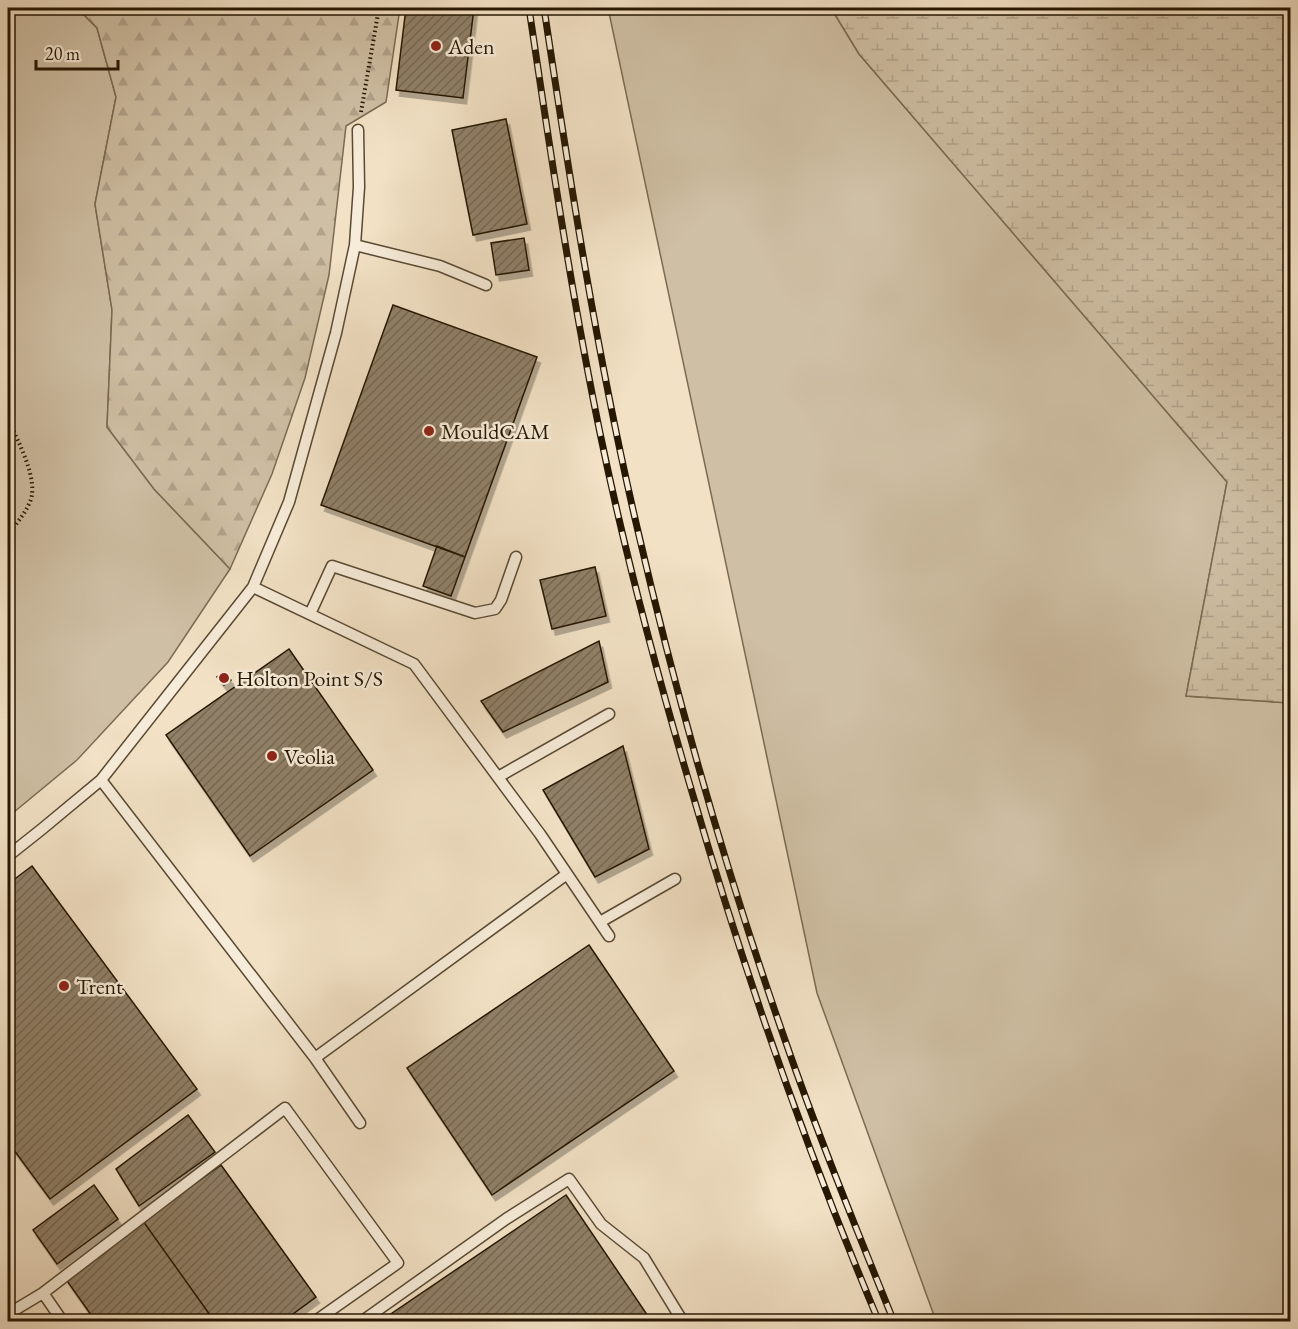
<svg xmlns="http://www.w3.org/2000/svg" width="1298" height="1329" viewBox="0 0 1298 1329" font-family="'EB Garamond',serif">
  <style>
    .grass { fill: #cfbfa4; stroke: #7a6b53; stroke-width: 1.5 }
    .forest { fill: url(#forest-firs); stroke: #7a6b53; stroke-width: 1.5 }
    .wetland { fill: url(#wetland-marsh); stroke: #7a6b53; stroke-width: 1.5 }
    .building { fill: url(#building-hatch); stroke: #261702; stroke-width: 1.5; filter: url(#shadow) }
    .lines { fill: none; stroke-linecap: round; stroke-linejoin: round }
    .service-casing { stroke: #594a33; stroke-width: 13 }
    .path { stroke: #261702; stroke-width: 4; stroke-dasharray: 1.5 3; stroke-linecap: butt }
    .service { stroke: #f7ecd9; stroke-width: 10 }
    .rail-casing { stroke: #261702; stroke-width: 7 }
    .rail { stroke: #f7ecd9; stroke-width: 4.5; stroke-dasharray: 14; stroke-linecap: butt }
    .poi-dot { fill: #8f2418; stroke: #f7ecd9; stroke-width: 2 }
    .labels { text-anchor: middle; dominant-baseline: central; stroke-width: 5; stroke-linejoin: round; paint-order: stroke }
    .poi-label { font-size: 22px; fill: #261702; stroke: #f7ecd9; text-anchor: start }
  </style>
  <defs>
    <pattern id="forest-firs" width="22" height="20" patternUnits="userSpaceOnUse" patternTransform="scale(1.5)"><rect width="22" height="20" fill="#cfbfa4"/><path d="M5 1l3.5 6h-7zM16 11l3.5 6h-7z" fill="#b2a38c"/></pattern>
    <pattern id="wetland-marsh" width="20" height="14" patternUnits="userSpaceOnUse" patternTransform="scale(1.5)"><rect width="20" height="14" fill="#cfbfa4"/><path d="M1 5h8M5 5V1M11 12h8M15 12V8" fill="none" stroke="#b2a38c"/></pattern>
    <pattern id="building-hatch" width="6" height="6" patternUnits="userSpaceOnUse" patternTransform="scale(1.5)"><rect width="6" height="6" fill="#908067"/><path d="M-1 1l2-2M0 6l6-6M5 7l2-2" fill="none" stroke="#756853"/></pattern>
    <filter id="shadow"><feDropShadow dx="3.5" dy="6" stdDeviation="0" flood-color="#0004"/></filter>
  </defs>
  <rect width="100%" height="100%" fill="#f2e1c5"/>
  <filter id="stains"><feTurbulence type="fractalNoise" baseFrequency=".00333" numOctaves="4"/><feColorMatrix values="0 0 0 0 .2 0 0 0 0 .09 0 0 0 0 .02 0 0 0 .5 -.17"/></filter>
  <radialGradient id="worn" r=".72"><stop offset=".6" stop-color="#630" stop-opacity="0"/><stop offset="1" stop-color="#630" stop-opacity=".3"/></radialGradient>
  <path class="grass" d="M8,8h69l20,20 19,69 -21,107 17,106 -5,117 47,62 76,80 -62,93 -91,98 -69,57z
    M608,8h223l28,46 368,428 -41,214 104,7v618h-354l-119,-328z"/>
  <path class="forest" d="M77,8h323l-14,94 -40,24 -17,149 -24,103 -33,96 -42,95 -76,-80 -47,-62 5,-117 -17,-106 21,-107 -19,-69z"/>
  <path class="wetland" d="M831,8h459v695l-104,-7 41,-214 -368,-428z"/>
  <path class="building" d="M406,8h68l-11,90 -67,-8z
    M506,119l21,105 -54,11 -21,-105z
    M524,238l5,32 -33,5 -5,-32z
    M393,305l144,52 -72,200 -144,-52z
    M437,546l28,11 -14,39 -28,-10z
    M595,567l11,49 -54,13 -12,-49z
    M599,641l9,41 -105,50 -22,-31z
    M289,649l84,121 -123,86 -84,-121z
    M224,672l7,8 -7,5 -7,-8z
    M623,746l26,103 -54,28 -52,-87z
    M32,866l165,223 -147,110 -42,-57v-258z
    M589,945l85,126 -182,124 -85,-127z
    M188,1115l27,37 -76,54 -23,-37z
    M221,1165l95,132 -34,25h-67l-72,-101z
    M94,1185l24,34 -61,45 -24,-34z
    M566,1195l86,127h-273z
    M143,1221l72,101h-119l-31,-44z"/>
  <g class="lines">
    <defs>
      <path id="service" d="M355,245l85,21 46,19
        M253,587l161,77 126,170 69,102
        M310,614l22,-48 143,47 20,-4 6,-9 15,-43
        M498,777l111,-63
        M101,780l214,278 45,65
        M8,856l34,-27 59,-49 152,-193 36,-85 47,-169 19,-88 4,-58 -1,-57
        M600,922l75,-43
        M315,1058l252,-184
        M43,1293l242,-185 113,155 -84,59
        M8,1314l35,-21 20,29
        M361,1322l145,-103 63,-40 32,45 43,34 39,64"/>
    </defs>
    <use href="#service" class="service-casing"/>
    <path class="path" d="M361,112l18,-104
      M8,419c9,21 33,63 21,85 -5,11 -14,21 -21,31"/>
    <use href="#service" class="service"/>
    <defs>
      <path id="rail" d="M529,8c21,142 42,284 71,425 25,121 57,241 92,359 52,180 114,357 187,530
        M544,8c26,173 53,348 93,519 40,173 89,345 148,513 33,95 71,188 109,282"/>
    </defs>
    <use href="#rail" class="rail-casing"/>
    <use href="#rail" class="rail"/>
  </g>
  <g class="poi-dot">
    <circle cx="436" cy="46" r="6"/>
    <circle cx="429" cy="431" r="6"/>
    <circle cx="224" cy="678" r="6"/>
    <circle cx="272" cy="756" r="6"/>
    <circle cx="64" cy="986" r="6"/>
  </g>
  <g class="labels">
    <g class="poi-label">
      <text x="448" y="46">Aden</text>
      <text x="441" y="431">MouldCAM</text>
      <text x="236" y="678">Holton Point S/S</text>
      <text x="284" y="756">Veolia</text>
      <text x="76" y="986">Trent</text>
    </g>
  </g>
  <rect width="1298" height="1329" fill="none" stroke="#f2e1c5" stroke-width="30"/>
  <rect x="9" y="9" width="1280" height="1311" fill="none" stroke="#261702" stroke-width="3"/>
  <rect x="15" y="15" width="1268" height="1299" fill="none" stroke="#261702" stroke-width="1.5"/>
  <path d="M36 60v9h82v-9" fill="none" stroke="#261702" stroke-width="3"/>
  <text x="45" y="60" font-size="18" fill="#261702" stroke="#f7ecd9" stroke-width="4.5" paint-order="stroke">20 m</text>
  <rect width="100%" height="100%" filter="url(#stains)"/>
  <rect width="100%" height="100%" fill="url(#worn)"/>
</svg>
